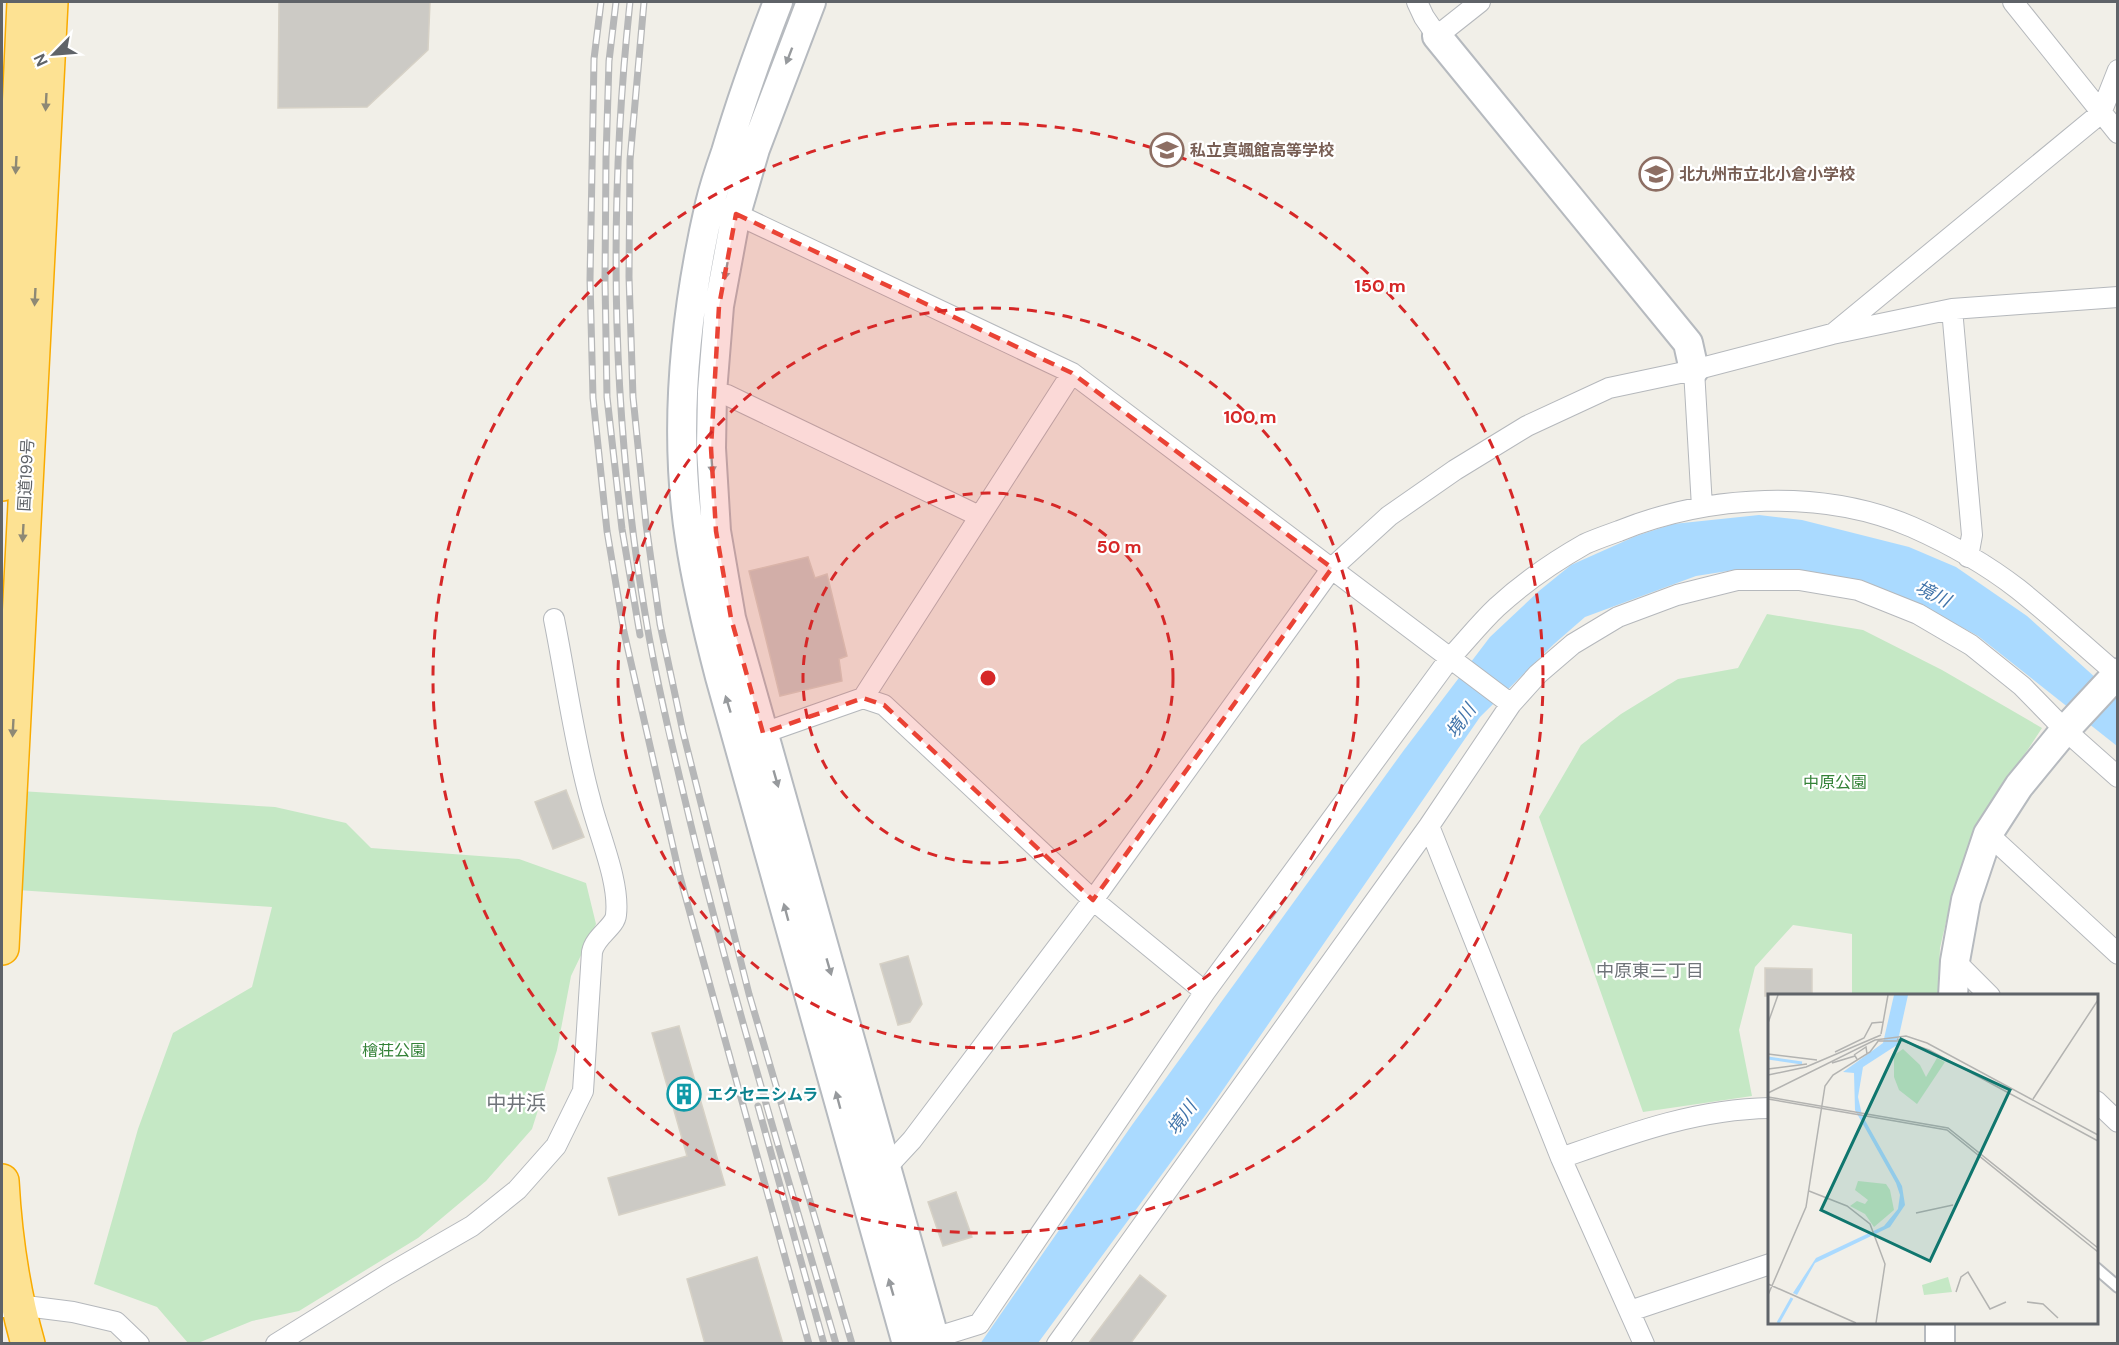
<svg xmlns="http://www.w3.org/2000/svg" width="2119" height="1345" viewBox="0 0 2119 1345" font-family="'DM Sans','Noto Sans JP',sans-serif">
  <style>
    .green { fill: #c5e8c5 }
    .water { fill: #aadaff }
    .building { fill: #cccac5; stroke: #d6d1c6; stroke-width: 1.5 }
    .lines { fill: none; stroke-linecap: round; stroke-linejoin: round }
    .lane-casing { stroke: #b5b8bc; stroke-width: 14 }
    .street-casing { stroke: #b5b8bc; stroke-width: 22 }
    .secondary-casing { stroke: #b6babf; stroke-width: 32 }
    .highway-casing { stroke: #f9ab00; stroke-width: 36 }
    .lane { stroke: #fff; stroke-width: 10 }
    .street { stroke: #fff; stroke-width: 20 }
    .secondary { stroke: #fff; stroke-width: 28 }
    .highway { stroke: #fde293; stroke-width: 33 }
    .rail-casing { stroke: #b6b7b8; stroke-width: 7 }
    .rail { stroke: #fff; stroke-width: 4.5; stroke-dasharray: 14; stroke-linecap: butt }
    .oneway { fill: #979a9d }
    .oneway2 { fill: #8e8975 }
    .marked { fill: #ea4335; fill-opacity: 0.2; stroke: #ea4335; stroke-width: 4.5; stroke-dasharray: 12 8; stroke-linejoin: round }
    .ring { fill: none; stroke: #d62828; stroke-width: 3; stroke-dasharray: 10 8 }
    .labels { text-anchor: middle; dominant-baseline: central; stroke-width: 4.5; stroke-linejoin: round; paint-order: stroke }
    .education-label { font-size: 16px; font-weight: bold; fill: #785e54; stroke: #fff; text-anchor: start }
    .street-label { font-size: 16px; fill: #5f6368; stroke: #fff }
    .park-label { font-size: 16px; fill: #348238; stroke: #fff }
    .culture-label { font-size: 16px; font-weight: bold; fill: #0d838f; stroke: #fff; text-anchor: start }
    .water-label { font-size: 18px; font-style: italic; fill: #4174aa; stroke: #fff }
    .neighbourhood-label { font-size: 18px; fill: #70757a; stroke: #fff }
    .quarter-label { font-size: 20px; fill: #70757a; stroke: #fff }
    .inset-river { fill: none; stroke: #aadaff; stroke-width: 3 }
    .inset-road { fill: none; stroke: #b3b3b1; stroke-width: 1.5 }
    .view { fill: #0f766e; fill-opacity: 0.15; stroke: #0f766e; stroke-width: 3 }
    .inset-edge { fill: none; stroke: #5f6368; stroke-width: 3 }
    .centre { fill: #d62828; stroke: #fff; stroke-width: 3 }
    .ring-label { font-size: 18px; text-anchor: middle; font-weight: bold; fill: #d62828; stroke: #fff; stroke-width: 4.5; stroke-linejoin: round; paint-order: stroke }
  </style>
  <rect width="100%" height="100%" fill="#f1efe8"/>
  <path class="green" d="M1767,614l96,16 79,40 100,58 -64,97 -24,62 -14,61 -2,47h-86v-61l-59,-9 -38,42 -16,63 13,66 -109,16 -104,-295 42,-72 40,-31 57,-35 60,-11z
    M20,791l255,16 71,16 25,25 148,11 67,24 10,41 -25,52 -14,74 -25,79 -46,52 -68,57 -119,73 -47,10 -54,22h-10l-31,-36 -63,-23 44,-155 35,-96 79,-46 20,-80 -255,-17z"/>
  <path class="water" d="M1759,515l43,5 107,27 47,20 71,49 90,81v49l-139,-110 -48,-26 -69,-27 -54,-12 -73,-1 -38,6 -111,41 -31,27 -74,73 -273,396 -169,230 -58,1 152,-219 272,-375 86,-113 49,-46 32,-26 65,-29 37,-12z"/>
  <path class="building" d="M279,2h151l-2,48 -61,57 -89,1z
    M808,557l7,21 12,-4 20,82 -8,3 3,22 -62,15 -31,-125z
    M566,790l18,47 -31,12 -18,-47z
    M908,956l14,48 -12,18 -12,3 -18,-61z
    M1765,968l47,1v27h-47z
    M679,1026l46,159 -106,30 -11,-37 79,-22 -35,-123z
    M956,1192l16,45 -29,9 -15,-44z
    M757,1257l26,87h-78l-18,-65z
    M1140,1275l26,21 -36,48h-42z"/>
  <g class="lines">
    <defs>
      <path id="lane" d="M2096,1268l22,19"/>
      <path id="street" d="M1417,2l7,15 13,19 43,-34
        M2013,2l105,131
        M736,214l336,159 439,331
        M1952,309l20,226 -4,22
        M1834,333l267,-220 17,-43
        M1694,370l8,137
        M712,392l15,3 252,121
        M863,698l209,-325
        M752,737l111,-39 21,7 209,195 112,92
        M1429,826l132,332 83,186
        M1988,834l130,120
        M1955,961l35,35
        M2096,1101l22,21
        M1561,1158c68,-24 135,-49 209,-50
        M886,1168l26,-28 181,-240 239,-332 57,-52 66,-46 72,-44 82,-38 85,-18 138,-36 120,-25 166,-12
        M2,1307l16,-2 55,7 43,10 23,22
        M1630,1311l140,-47
        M934,1338l45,-14 226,-332 245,-334c16,-17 30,-35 47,-51 25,-23 58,-46 88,-63 11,-5 23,-9 34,-13 89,-36 203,-43 293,-4 36,16 75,38 106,62 34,27 66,57 100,86
        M276,1344l111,-69 85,-49 45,-36 39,-44 27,-55 9,-139c3,-16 23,-25 24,-37 4,-34 -18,-82 -26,-116 -16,-58 -24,-120 -36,-180
        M1057,1344l372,-518 82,-122 27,-30 35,-30 45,-27 59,-22 60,-15h62l59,10 60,24 53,31 51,41 43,44 53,47"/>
      <path id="secondary" d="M778,2c-19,49 -37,99 -52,150 -6,17 -12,35 -16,52 -25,109 -37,224 -20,335 7,47 18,92 30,138l187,667
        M811,2l-56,147 -19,65 -17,92 -7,86 -1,56 5,83 15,87 205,726
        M1437,36l251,307 6,27
        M1953,996l2,-35 11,-61 22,-66 31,-48 46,-56 53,-57
        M1940,1344v-22"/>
      <path id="highway" d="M2,484l22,-482
        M2,948l49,-946
        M2,1181c3,55 11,110 26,163"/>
    </defs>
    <use href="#lane" class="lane-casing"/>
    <use href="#street" class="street-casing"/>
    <use href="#secondary" class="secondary-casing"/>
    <use href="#highway" class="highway-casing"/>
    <use href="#lane" class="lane"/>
    <use href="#street" class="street"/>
    <use href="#secondary" class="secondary"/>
    <use href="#highway" class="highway"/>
    <defs>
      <path id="rail" d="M601,2l-7,57 -4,221 3,118 14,133 17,101 55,241 130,471
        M616,2l-7,59 -3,97 -1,122 2,117 15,132 18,106
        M630,2c-22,207 -19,417 17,623 10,59 24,117 38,175 43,183 99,363 151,544
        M644,2l-14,158 -1,117 4,120 13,127 14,100 23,108 66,262 103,350
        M758,1106l66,238"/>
    </defs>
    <use href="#rail" class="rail-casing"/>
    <use href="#rail" class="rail"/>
  </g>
  <defs><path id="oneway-solid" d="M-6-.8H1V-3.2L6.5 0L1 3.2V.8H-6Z" transform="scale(1.5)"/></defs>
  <g class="oneway">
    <use href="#oneway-solid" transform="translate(789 56) rotate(111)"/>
    <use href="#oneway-solid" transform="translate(726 271) rotate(100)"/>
    <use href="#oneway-solid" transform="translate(712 465) rotate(86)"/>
    <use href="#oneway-solid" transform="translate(728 704) rotate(-107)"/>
    <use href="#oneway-solid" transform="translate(776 779) rotate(74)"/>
    <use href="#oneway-solid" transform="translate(786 912) rotate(-105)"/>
    <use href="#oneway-solid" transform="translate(829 967) rotate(74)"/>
    <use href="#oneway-solid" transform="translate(838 1100) rotate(-105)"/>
    <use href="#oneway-solid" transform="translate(891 1287) rotate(-106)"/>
  </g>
  <g class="oneway2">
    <use href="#oneway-solid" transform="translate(46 102) rotate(93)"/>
    <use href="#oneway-solid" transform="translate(16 165) rotate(93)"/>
    <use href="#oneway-solid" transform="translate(35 297) rotate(93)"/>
    <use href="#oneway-solid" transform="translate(23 533) rotate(93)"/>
    <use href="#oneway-solid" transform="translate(13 728) rotate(93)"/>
  </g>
  <path class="marked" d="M736,214l336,159 260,195 -239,332 -209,-195 -21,-7 -100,35 -32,-115 -15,-87 -5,-83 8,-142z"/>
  <g class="ring">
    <circle cx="988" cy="678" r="185"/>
    <circle cx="988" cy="678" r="370"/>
    <circle cx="988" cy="678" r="555"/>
  </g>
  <defs>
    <symbol id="school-ring" viewBox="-11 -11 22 22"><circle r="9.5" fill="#fff" stroke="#8d6e63" stroke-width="1.5"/><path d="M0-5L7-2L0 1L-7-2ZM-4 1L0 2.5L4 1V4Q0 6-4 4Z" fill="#8d6e63"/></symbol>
    <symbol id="building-ring" viewBox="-11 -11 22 22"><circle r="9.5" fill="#fff" stroke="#0f9aa8" stroke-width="1.5"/><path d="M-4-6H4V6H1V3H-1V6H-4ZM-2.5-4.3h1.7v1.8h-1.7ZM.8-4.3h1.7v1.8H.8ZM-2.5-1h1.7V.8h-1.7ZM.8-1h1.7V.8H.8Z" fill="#0f9aa8"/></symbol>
  </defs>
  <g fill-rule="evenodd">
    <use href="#school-ring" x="1148" y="131" width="38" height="38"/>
    <use href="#school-ring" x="1637" y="155" width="38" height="38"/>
    <use href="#building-ring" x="665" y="1075" width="38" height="38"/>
  </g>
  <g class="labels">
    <g class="education-label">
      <text x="1190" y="150">私立真颯館高等学校</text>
      <text x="1679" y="174">北九州市立北小倉小学校</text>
    </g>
    <g class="street-label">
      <text transform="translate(26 475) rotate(-87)">国道199号</text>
    </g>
    <g class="park-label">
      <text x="1835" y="782">中原公園</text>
      <text x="394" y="1050">檜荘公園</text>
    </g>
    <g class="culture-label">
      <text x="707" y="1094">エクセニシムラ</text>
    </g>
    <g class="water-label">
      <text transform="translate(1933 594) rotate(27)">境川</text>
      <text transform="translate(1461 721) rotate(-55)">境川</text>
      <text transform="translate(1182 1118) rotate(-54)">境川</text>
    </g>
    <g class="neighbourhood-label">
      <text x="1650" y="971">中原東三丁目</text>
    </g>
    <g class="quarter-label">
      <text x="516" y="1103">中井浜</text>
    </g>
  </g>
  <g transform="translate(1768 994)">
    <rect width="330" height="330" fill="#f1efe8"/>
    <path d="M135,55l17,16 6,12 11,-19 8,4 -28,42 -18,-14 -5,-13v-22zM90,187l28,3 4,6 4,20 -20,17 -9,-13 -15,-8 7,-5 8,3 3,-4 -13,-10zM180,283l4,15 -28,3 -2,-10z" fill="#c5e8c5"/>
    <path d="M126,1h14l-11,50 -34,22 -5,30 4,18 40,71 3,19 -15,22 -75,36 -18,32 -4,-2 23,-35 68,-32 14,-17 2,-14 -4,-12 -41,-73 -1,-37 -11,-1 40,-29z" fill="#aadaff"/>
    <path class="inset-river" d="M0,64l34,5M10,329l14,-25"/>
    <path class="inset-road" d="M0,29l10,-28M113,40l7,-39M129,45l32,11 169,91M111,47h20M67,58l29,-14 8,-15 11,-1M0,60l49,6M86,61l12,-8 1,7M64,69l23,-7 2,3M0,75l39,-5M0,81l38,-8 75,-32M0,99l107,-53 31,-4 21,7 171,92M0,103l180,31 150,120M0,105l179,31 151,122M265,105l65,-99M41,197l38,15 23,18 15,40 -9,59M148,219l37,-8M0,290l88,39M188,298l5,-15 7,-5 22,37 16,-7M0,301l38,-88 19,-121 8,-11 37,-23 9,-12M259,308l16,2 15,14"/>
    <path class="view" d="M133,45l109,51 -80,171 -109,-51z"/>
    <rect width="330" height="330" class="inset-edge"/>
  </g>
  <circle cx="988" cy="678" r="9" class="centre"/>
  <g class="ring-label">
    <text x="1380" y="292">150 m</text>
    <text x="1250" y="423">100 m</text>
    <text x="1119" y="553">50 m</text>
  </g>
  <rect width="2119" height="1345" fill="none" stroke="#5f6368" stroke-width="6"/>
  <g transform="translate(54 54) rotate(245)" stroke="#ffffff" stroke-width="4.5" paint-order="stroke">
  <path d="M0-4.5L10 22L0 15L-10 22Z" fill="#5f6368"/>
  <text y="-9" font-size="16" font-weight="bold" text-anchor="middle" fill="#5f6368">N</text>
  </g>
</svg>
